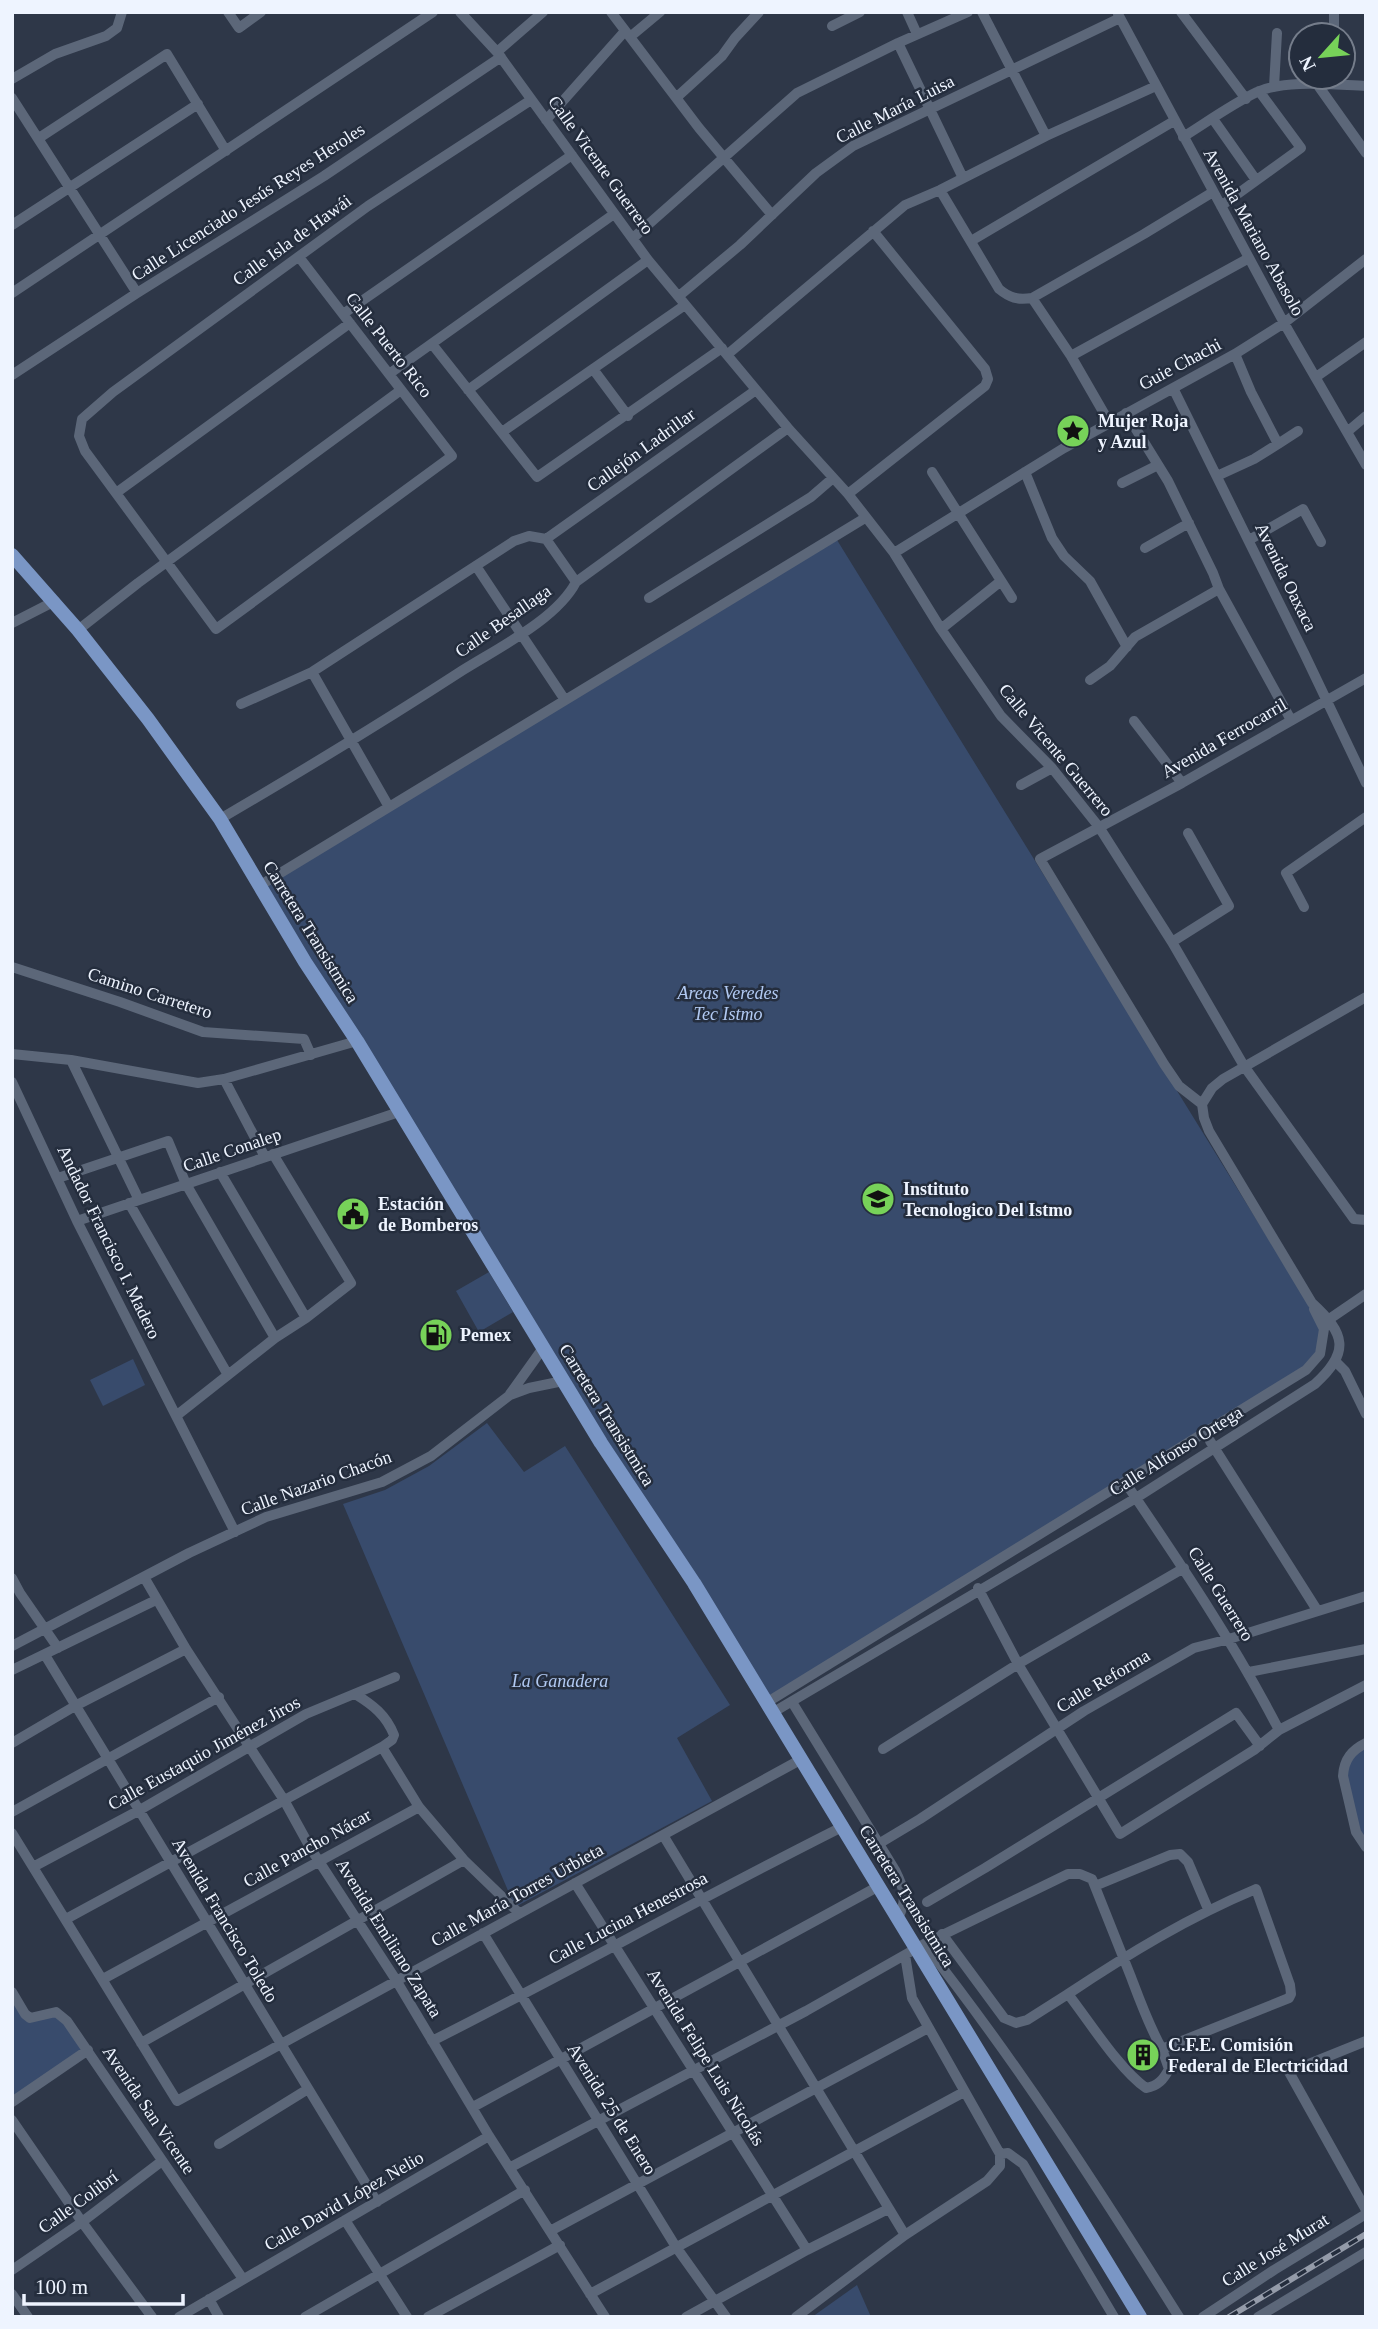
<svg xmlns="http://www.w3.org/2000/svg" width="1378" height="2329" viewBox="0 0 1378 2329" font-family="Georgia,serif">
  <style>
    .green { fill: #384b6c }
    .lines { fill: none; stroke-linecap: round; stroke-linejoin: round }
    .minor { stroke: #5c6779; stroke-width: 10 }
    .major { stroke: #7a96c5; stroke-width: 14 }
    .rail-casing { stroke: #949ba9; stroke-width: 6 }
    .rail { stroke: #242d3d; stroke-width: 3.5; stroke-dasharray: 10; stroke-linecap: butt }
    .labels { text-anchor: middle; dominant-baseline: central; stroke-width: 5; stroke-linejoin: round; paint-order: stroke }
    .street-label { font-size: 18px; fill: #eef4ff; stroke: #242d3d }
    .poi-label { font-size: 18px; font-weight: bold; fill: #eef4ff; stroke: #242d3d; text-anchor: start }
    .park-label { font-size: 18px; font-style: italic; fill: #b1c9f2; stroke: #242d3d }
  </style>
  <rect width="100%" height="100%" fill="#2e3748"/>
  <path class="green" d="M837,540l487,789 -4,25 -14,16 -540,333 -507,-817z
    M489,1272l24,40 -34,20 -23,-41z
    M133,1359l12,26 -42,21 -13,-26z
    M487,1423l37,49 41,-26 165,259 -53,33 35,63 -197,106 -172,-403 42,-14 44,-24z
    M1366,1744v102l-23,-62 8,-28z
    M12,1991l18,26 26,-5 32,38 -76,52z
    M857,2285l14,32h-59z"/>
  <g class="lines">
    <path class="minor" d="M228,12l11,16 22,-16
      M460,12l37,40 151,208 140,168 60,66 46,59 47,76 60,87 51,52 47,59 73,115 72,124 110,153 12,1
      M611,12l88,116 73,87
      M907,12l10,22
      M982,12l64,124
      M1181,12l65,87
      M1334,12v23
      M1118,14l166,309 82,142
      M832,26l28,-14
      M630,37l30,-25
      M898,43l65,135
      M497,52l46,-40
      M12,79l43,-25 51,-18 11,-8 5,-16
      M1317,84l49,69
      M1274,87l3,-54
      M677,97l45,-41 13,-18 24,-26
      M12,98l125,195
      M1213,119l43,61
      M546,120l79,-89
      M1183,137c24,-15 49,-33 74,-45 29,-13 78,-7 109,-6
      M39,138l128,-84 59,97
      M940,190l59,99c11,9 18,11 33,9l112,-64 69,-42
      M1221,206l80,-58 -42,-57
      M12,225l186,-121
      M633,238l164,-145 101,-50 70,-31
      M971,241l203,-120
      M299,257l153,199 -236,173 -131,-178 -6,-15 3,-17 31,-27 255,-186 163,-106
      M12,293l421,-281
      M679,296l61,-51 76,-72 37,-27 267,-128
      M1032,298l39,58 38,66
      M343,314l229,-159
      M432,344l105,133 185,-129
      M728,354l177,-149 35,-15 106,-54 110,-50
      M1071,356l178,-98
      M593,369l35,47
      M389,374l225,-160
      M12,375l125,-82 187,-117 177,-119
      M1316,377l50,-35
      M1173,388l131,265 62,130
      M468,390l180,-130
      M1126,413l42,68 45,92 6,16 72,131
      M502,432l183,-127
      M1347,432l19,-16
      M1278,444l20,-13
      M932,472l80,126
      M1025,472l27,66 12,18 26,25 37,66
      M1217,476l37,-17 24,-15 -27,-52 -16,-38
      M1122,483l36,-18
      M116,493l234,-170
      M848,494l137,-108 3,-7 -3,-10 -112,-138
      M546,539l210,-149
      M1249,540l54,-31 18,33
      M1145,548l44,-25
      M894,553l170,-105 171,-94 49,-31 82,-64
      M476,566l89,134
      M649,598l162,-101 22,-19
      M12,623l43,-22
      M941,629l60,-48
      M78,630l60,-47 263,-193
      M312,672l77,135
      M1090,680l20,-14 25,-29 84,-48
      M241,704l71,-32 202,-131 15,-5 17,3 30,43
      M1134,721l48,62
      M1021,785l31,-17
      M220,819c82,-48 163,-97 243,-149 35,-22 94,-51 113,-88l212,-154
      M259,886l606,-368
      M1304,907l-18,-34 80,-56
      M1172,942l57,-36 -41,-73
      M12,967l108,35 83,30 101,7 7,16
      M12,1054l59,6 127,23 26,-4 133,-38
      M71,1060l68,140
      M224,1079l41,78
      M12,1082l65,139 158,311
      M1202,1104l-23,-18 -15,-22 -124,-205 142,-76 184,-105
      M1202,1104l10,-16 11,-9 143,-82
      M220,1172l86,146
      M58,1178l110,-37 18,43 89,154
      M129,1203l99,172
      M77,1221l322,-109
      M1325,1322l41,-28
      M1335,1361l10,10 21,43
      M510,1394l33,-46
      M176,1416l99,-78 31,-20 45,-35 -78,-129
      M1210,1441l107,169
      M1125,1482c55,81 109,161 154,248
      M144,1577l42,72 98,151 27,49 85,131 93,156 116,181
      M12,1578l8,15 38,55
      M978,1588l40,76 102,170 134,-84 25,-20 87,-45
      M12,1646l177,-93 77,-36 116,-35 49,-26 79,-61 19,-7 34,-7
      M45,1655l332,547
      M12,1670l144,-70
      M1249,1672l117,-23
      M355,1694c18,11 31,21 39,41l-2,5 -10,7
      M792,1702l103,168c9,18 13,29 3,48
      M766,1703l540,-333 14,-16 4,-25 -10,-20
      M772,1713l364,-215 179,-114c35,-32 31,-50 -3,-81l-103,-172 -5,-13 -2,-14
      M12,1743l63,-37 111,-57
      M1366,1743c-14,7 -22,16 -23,33l13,56 10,15
      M883,1749l135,-85 166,-96
      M12,1812l207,-115
      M12,1833l165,268 623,-341
      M663,1835l242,400
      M880,1843l40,-24 164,-108 110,-63 35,-9 137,-43
      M33,1867l105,-56 168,-97 89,-37
      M575,1883l232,367
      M1095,1886l75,-31 10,-1 8,8 20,47
      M927,1902l58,-34 251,-155 24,33
      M66,1919l316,-172 37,60 45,53 55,53
      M483,1933l193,314 50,70
      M942,1934l62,84 12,5 11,-3 41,-26c21,27 51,75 78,94 12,-2 18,-9 23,-19l-7,-20
      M924,1944c93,118 175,245 255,373
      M103,1979l316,-172
      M12,1992l13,22 5,4 26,-6 11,9 176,258
      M432,2041c137,-69 272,-145 410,-214
      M1366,2041l-77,31 77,138
      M141,2043l323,-183
      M12,2102l76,-52
      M473,2107l406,-221
      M12,2120l70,102 70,95
      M219,2144l89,-55
      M1000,2154l8,-1 15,11 91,153
      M511,2167l295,-156 118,-67 144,-70h12l12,5c13,33 26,66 39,98 9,24 18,49 31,72l127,-51 2,-4 -1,-9 -34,-96c-67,28 -128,65 -188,105
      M345,2220l62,97
      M552,2230l376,-202
      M12,2270l70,-48 80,-61
      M12,2294l16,23
      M590,2294l374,-202
      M209,2299l10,18
      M179,2317l310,-181
      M305,2317l220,-127
      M428,2317l132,-72
      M686,2317l121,-67 81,-41
      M796,2317l109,-82 82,-54 13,-15v-12l-88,-156 -7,-43
      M1203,2317l71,-47 92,-56
      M1258,2317l108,-65"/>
    <path class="major" d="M12,555l66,75 70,89 72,100 85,143 52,79 244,402 93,140 446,734"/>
    <defs>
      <path id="rail" d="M1229,2317l137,-83"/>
    </defs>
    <use href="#rail" class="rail-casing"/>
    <use href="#rail" class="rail"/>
  </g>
  <defs>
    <symbol id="sight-disc" viewBox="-11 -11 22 22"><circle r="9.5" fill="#77d259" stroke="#242d3d"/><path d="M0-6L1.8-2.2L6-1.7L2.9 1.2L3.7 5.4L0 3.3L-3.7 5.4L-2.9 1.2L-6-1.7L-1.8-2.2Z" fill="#111"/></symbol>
    <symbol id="university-disc" viewBox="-11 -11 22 22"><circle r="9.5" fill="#77d259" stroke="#242d3d"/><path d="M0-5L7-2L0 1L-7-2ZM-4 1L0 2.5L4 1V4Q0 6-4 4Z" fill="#111"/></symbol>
    <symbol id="civic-disc" viewBox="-11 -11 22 22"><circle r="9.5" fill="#77d259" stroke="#242d3d"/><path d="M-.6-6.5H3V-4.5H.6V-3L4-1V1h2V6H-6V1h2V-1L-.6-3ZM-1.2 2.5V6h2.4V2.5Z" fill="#111"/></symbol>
    <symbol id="fuel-disc" viewBox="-11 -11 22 22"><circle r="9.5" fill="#77d259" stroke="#242d3d"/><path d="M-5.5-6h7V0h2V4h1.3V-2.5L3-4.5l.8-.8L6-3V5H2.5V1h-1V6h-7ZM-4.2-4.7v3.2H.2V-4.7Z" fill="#111"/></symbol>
    <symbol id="building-disc" viewBox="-11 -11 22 22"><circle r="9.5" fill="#77d259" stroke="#242d3d"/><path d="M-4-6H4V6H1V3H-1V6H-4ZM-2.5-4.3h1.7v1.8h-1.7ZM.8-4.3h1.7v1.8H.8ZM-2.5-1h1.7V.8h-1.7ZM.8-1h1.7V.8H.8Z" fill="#111"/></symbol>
  </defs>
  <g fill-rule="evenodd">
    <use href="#sight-disc" x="1054" y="412" width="38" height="38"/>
    <use href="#university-disc" x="859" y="1180" width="38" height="38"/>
    <use href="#civic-disc" x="334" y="1195" width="38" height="38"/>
    <use href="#fuel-disc" x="417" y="1316" width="38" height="38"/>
    <use href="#building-disc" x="1124" y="2036" width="38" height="38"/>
  </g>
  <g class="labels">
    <g class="street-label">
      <text transform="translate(895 109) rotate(-27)">Calle María Luisa</text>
      <text transform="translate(601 165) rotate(54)">Calle Vicente Guerrero</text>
      <text transform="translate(248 202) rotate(-33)">Calle Licenciado Jesús Reyes Heroles</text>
      <text transform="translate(1254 232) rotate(61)">Avenida Mariano Abasolo</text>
      <text transform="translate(292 240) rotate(-36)">Calle Isla de Hawái</text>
      <text transform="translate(389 345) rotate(52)">Calle Puerto Rico</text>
      <text transform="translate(1180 364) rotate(-28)">Guie Chachi</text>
      <text transform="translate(641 450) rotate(-36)">Callejón Ladrillar</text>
      <text transform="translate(1286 577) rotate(64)">Avenida Oaxaca</text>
      <text transform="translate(503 621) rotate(-35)">Calle Besallaga</text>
      <text transform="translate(1224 738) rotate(-30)">Avenida Ferrocarril</text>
      <text transform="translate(1056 750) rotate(50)">Calle Vicente Guerrero</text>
      <text transform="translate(311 932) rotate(58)">Carretera Transistmica</text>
      <text transform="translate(150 993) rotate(18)">Camino Carretero</text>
      <text transform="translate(232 1150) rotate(-19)">Calle Conalep</text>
      <text transform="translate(109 1242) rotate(64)">Andador Francisco I. Madero</text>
      <text transform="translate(607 1415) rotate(58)">Carretera Transistmica</text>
      <text transform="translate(1176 1451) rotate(-32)">Calle Alfonso Ortega</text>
      <text transform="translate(316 1483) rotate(-20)">Calle Nazario Chacón</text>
      <text transform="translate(1221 1594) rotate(58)">Calle Guerrero</text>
      <text transform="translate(1103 1681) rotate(-31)">Calle Reforma</text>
      <text transform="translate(204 1753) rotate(-29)">Calle Eustaquio Jiménez Jiros</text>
      <text transform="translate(307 1848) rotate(-29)">Calle Pancho Nácar</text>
      <text transform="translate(517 1895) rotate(-29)">Calle María Torres Urbieta</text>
      <text transform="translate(907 1896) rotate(58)">Carretera Transistmica</text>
      <text transform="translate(628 1918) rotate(-28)">Calle Lucina Henestrosa</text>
      <text transform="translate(225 1920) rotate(59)">Avenida Francisco Toledo</text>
      <text transform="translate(389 1938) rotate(58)">Avenida Emiliano Zapata</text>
      <text transform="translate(706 2057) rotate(58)">Avenida Felipe Luis Nicolás</text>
      <text transform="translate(612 2109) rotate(58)">Avenida 25 de Enero</text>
      <text transform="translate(149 2110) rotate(56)">Avenida San Vicente</text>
      <text transform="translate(344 2201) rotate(-30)">Calle David López Nelio</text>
      <text transform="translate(78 2202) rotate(-36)">Calle Colibrí</text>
      <text transform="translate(1275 2250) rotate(-32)">Calle José Murat</text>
    </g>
    <g class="poi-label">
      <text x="1098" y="421">Mujer Roja<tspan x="1098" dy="21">y Azul</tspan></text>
      <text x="903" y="1189">Instituto<tspan x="903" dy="21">Tecnologico Del Istmo</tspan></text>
      <text x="378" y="1204">Estación<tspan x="378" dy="21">de Bomberos</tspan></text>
      <text x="460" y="1335">Pemex</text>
      <text x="1168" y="2045">C.F.E. Comisión<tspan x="1168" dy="21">Federal de Electricidad</tspan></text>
    </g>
    <g class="park-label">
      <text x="728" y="993">Areas Veredes<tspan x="728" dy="21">Tec Istmo</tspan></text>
      <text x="560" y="1681">La Ganadera</text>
    </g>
  </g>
  <rect width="1378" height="2329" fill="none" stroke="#eef4ff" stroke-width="28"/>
  <g transform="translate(1322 56) rotate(243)"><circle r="33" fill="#242d3d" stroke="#757d8b" stroke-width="2"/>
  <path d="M0-5L12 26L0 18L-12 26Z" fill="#77d259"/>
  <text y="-10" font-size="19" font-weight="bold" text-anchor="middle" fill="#eef4ff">N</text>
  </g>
  <path d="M24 2294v10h159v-10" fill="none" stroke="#eef4ff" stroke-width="3.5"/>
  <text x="35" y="2294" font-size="21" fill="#eef4ff" stroke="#242d3d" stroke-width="5" paint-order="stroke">100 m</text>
</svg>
